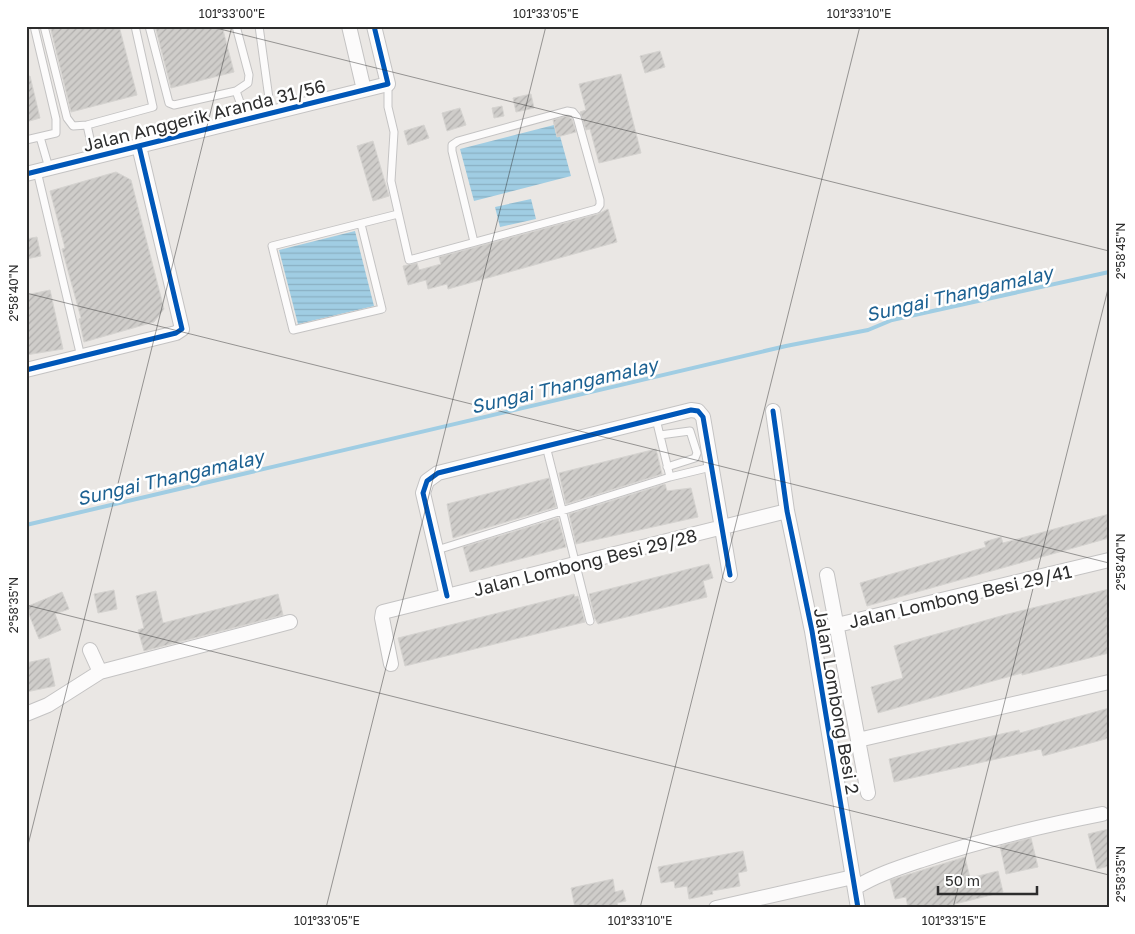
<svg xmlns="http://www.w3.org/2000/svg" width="1135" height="934" viewBox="0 0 1135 934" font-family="'Golos Text',sans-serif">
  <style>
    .water { fill: url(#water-rules) }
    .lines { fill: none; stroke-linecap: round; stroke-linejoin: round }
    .stream { stroke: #a0cde3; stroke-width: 4 }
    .building { fill: url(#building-hatch); stroke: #d5d3d0 }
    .lane-casing { stroke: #c4c3c3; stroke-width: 9 }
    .street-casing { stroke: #c4c3c3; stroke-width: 16 }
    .lane { stroke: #fcfbfb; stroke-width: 7 }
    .street { stroke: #fcfbfb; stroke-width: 14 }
    .cycleway-casing { stroke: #fff; stroke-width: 8 }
    .cycleway { stroke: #0057b8; stroke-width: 5 }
    .ticks { fill: none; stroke: #2d2d2d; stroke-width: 1; stroke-opacity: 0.45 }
    .labels { text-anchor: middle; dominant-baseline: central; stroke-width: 5; stroke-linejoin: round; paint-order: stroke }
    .street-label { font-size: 18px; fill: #2d2d2d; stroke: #fff }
    .water-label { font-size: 19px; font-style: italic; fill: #1c6192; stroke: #fff }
    .neatline { fill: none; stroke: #2d2d2d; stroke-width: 2 }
    .ticks-label { font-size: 12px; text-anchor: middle; fill: #2d2d2d }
  </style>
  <defs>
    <pattern id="water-rules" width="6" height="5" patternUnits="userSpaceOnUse" patternTransform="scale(1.25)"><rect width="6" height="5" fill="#a0cde3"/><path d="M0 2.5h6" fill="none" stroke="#8ab0c3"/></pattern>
    <pattern id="building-hatch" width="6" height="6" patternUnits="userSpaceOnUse" patternTransform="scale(1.25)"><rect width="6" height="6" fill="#cfcdca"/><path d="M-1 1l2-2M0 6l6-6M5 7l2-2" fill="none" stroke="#b2b0ae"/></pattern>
  </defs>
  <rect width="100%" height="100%" fill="#eae7e4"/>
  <path class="water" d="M554,125l3,12 3,-1 11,40 -97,25 -14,-52z
    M531,199l5,20 -36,8 -5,-20z
    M355,231l19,75 -76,18 -19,-74z"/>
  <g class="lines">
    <path class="stream" d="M26,525l760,-179 82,-16 24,-10 217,-48"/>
  </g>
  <path class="building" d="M50,26h69l18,69 -66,17z
    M155,26h67l12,46 -63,16z
    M660,51l5,16 -20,6 -5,-17z
    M621,74l20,79 -42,10 -9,-34 -4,1 -6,-18 6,-2 -7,-26z
    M30,76l10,42 -14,4v-45z
    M531,94l3,14 -18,4 -3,-14z
    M502,106l2,10 -10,2 -2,-10z
    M460,108l6,17 -19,6 -5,-18z
    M567,116l5,3 4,13 -19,5 -4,-17z
    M424,125l5,13 -21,7 -4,-14z
    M373,141l16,55 -16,5 -16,-55z
    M116,172l15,8 33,129 -10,13 -70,20 -5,-23 2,-1 -19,-69 3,-1 -15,-57z
    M608,209l9,33 -169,47 -1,-5 -19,5 -2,-9 -18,5 -5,-19 14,-3 2,7 22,-6 -2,-7 159,-43z
    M37,237l4,19 -15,3v-20z
    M50,290l13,59 -37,6v-60z
    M656,449l6,25 -96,30 -7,-31z
    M549,478l7,29 -103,31 -6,-34z
    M665,484l2,7 24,-3 7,29 -122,27 -7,-30z
    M1109,514v24l-242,68 -7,-23 126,-36 -2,-5 17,-5 2,6z
    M558,518l8,29 -96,25 -7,-25z
    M709,564l4,14 -10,3 4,16 -109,27 -3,-5 -6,-25z
    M1109,589v64l-87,22v-2l-144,40 -7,-26 32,-9 -9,-32 114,-32z
    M114,590l3,19 -19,4 -4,-19z
    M156,591l7,32 115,-29 5,21 -139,36 -6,-21 6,-2 -8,-32z
    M62,592l7,17 -14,5 6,16 -22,9 -13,-32z
    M574,594l1,3 3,-1 7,26 -180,44 -7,-28z
    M49,658l6,28 -29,6v-29z
    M1109,708v30l-66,18 -2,-7 -147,33 -5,-23 130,-29 1,3z
    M1109,829v37l-12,3 -9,-35z
    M1031,838l7,29 -32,7 -6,-28z
    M743,851l4,20 -9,2 2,13 -28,5 1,3 -24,5 -2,-13 -12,2 -1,-7 -13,2 -3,-16z
    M965,857l5,21 28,-7 5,21 -64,16h-31l-2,-11 -11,2 -5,-19z
    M613,879l2,13 8,-2 3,11 -9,2 1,5h-43l-4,-20z"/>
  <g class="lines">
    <defs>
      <path id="lane" d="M44,26l23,92 6,8 14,-1 66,-18 -18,-81
        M149,26l20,77 5,2 62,-14 12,-8 1,-8 -13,-49
        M259,26l12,87
        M388,84v23l6,25 -3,49 18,79 188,-51 3,-4v-5l-23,-83 -4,-5 -6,-1 -109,30 -6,4v6l22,91
        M236,91l10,28
        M87,125l7,32
        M40,137l9,31
        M26,140l30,-7v-14l-22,-93
        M37,171l44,186
        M361,224l21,85 -89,21 -21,-84 126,-32
        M656,419l14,58
        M660,435l30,-4 7,22 -2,5 -28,9
        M546,446l44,175
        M437,550l233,-73 41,-10"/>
      <path id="street" d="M349,26l15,64
        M26,174l362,-90 -14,-58
        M26,370l150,-37 6,-4 -43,-183
        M773,411l14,100 25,120 46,277
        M827,575l41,218
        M447,596l-24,-103 4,-12 11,-8 253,-63 7,1 5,6 27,158
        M812,631l297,-71
        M391,664l-9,-46 1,-6 404,-101
        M100,672l190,-50
        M26,714l22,-9 52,-33 -10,-22
        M858,740l251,-58
        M855,888c21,-13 43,-20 67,-28 59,-20 119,-34 180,-46
        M716,908l137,-31"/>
    </defs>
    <use href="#lane" class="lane-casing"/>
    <use href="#street" class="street-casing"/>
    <use href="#lane" class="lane"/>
    <use href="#street" class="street"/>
    <defs>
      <path id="cycleway" d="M26,174l362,-90 -14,-58
        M26,370l150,-37 6,-4 -43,-183
        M773,411l14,100 25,120 46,277
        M447,596l-24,-103 4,-12 11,-8 253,-63 7,1 5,6 27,158"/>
    </defs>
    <use href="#cycleway" class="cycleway-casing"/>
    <use href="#cycleway" class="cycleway"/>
  </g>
  <path class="ticks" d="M208,26l901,225M26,293l1083,270M26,605l1083,270M26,853l206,-827M326,908l220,-882M640,908l220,-882M953,908l156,-623"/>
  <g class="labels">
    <g class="street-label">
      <text transform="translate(204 115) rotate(-14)">Jalan Anggerik Aranda 31/56</text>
      <text transform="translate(585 562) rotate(-14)">Jalan Lombong Besi 29/28</text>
      <text transform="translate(960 596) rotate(-13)">Jalan Lombong Besi 29/41</text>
      <text transform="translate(837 701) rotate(80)">Jalan Lombong Besi 2</text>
    </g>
    <g class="water-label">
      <text transform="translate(959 293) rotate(-13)">Sungai Thangamalay</text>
      <text transform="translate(564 385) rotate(-13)">Sungai Thangamalay</text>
      <text transform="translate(170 477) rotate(-13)">Sungai Thangamalay</text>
    </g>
  </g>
  <rect width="1135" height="934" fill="none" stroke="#ffffff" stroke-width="55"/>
  <path d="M938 886v8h99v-8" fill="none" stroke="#2d2d2d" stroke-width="2.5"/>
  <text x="945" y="886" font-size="15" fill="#2d2d2d" stroke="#ffffff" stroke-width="4" paint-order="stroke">50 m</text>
  <rect x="28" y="28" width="1080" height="878" class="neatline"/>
  <g class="ticks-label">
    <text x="232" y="18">101°33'00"E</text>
    <text x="546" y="18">101°33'05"E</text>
    <text x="859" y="18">101°33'10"E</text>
    <text transform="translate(1121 251) rotate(-90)" y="4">2°58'45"N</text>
    <text transform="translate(14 293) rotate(-90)" y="4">2°58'40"N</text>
    <text transform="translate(1121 562) rotate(-90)" y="4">2°58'40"N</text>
    <text transform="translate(14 605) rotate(-90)" y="4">2°58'35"N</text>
    <text transform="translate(1121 874) rotate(-90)" y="4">2°58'35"N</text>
    <text x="327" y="925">101°33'05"E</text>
    <text x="640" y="925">101°33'10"E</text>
    <text x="954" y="925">101°33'15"E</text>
  </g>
</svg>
